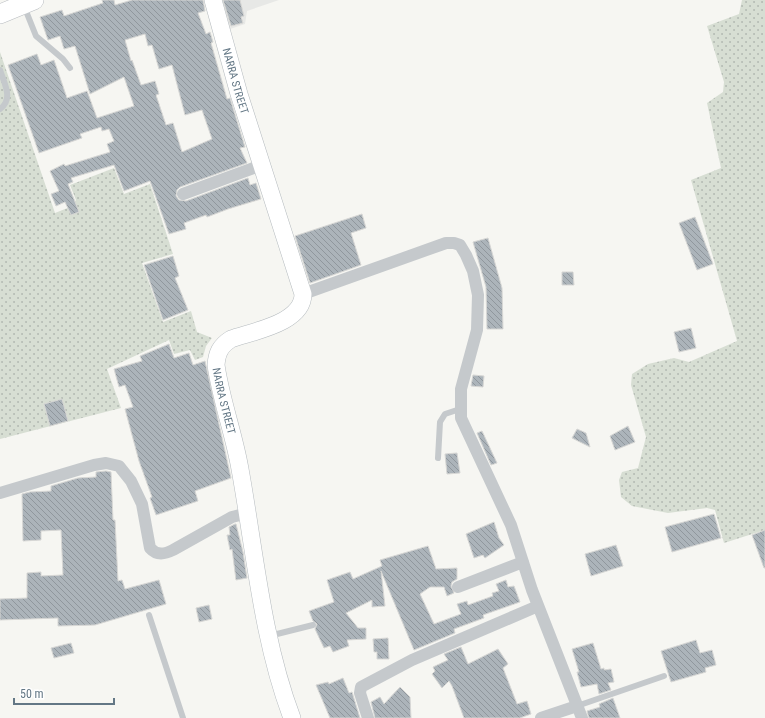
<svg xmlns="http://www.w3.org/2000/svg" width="765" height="718" viewBox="0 0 765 718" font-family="'Roboto Condensed',sans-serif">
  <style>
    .built { fill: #e7e8e6 }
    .grass { fill: url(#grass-dots) }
    .building { fill: url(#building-back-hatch); stroke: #d7d7d5; fill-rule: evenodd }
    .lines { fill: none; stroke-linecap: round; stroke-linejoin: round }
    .secondary-casing { stroke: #b5bbbf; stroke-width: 18 }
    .primary-casing { stroke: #b8bcc0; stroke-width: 20 }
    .lane { stroke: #c5c9cc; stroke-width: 6 }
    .street { stroke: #c5c9cc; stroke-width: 12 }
    .secondary { stroke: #fff; stroke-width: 17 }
    .primary { stroke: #fff; stroke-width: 19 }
    .labels { text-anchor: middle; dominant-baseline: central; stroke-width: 4; stroke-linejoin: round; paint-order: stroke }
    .street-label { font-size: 11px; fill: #637785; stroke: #fff }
  </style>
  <defs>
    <pattern id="grass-dots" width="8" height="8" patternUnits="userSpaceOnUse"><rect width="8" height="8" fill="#d7ded3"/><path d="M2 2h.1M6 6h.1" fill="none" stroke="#b2b9b1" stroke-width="1.8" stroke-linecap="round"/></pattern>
    <pattern id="building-back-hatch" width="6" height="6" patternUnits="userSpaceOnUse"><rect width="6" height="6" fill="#acb4ba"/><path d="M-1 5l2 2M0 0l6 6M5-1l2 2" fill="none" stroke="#90979d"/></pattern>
  </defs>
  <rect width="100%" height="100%" fill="#f6f6f2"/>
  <path class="built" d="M222,0h57l-32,11 -2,13 -15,5z"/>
  <path class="grass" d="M742,0h23v530l-41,13 -9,-33 -8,-2 -39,5 -36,-7 -11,-9 -2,-17 3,-8 16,-4 8,-31 -15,-52 1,-11 16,-10 26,-6 15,4 48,-21 -46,-161 30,-12 -14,-65 16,-11 1,-10 -17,-56 32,-12z
    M0,52l55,161 15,-6 6,-7 -6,-15 44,-17 10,26 26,-10 23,70 -31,9 21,59 28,-11 6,21 15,6 -6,8 -3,11 -8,3 -5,-10 -16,4 -5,-14 -62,29 14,39 -121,31z"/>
  <path class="building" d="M102,0h12l1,5 17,-5h71l2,11 -7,2 8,21 4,-2 3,10 -2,1 16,56 3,-1 15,49 -5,1 7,15 -67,24 -3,3 -1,6 3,4 7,1 62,-23 2,7 6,-2 5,16 -33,10 -21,8 -1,-2 -22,8 2,6 -17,5 -19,-53 -26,10 -10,-26 -43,13 2,4 -5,2 11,28 -8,3 -6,-13 -9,4 -5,-12 8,-3 -9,-20 14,-7 1,2 45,-14 -3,-8 7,-3 -5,-12 -7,2 -1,-4 -21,7 2,4 -43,15 -31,-88 29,-11 4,11 13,-5 13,38 20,-7 10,27 37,-12 -10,-29 -34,17 -15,-48 -11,3 -4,-13 -12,4 -8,-23 22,-7 2,6 39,-13zM145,34l3,12 4,-1 7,24 13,-4 13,50 17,-5 10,29 -30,13 -9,-29 -7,2 -10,-30 3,-1 -4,-13 -14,4 -9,-25 -1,1 -6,-21z
    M223,0h17l4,16 -3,1 2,6 -12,3z
    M362,214l4,14 -15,5 10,32 -51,18 -15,-47z
    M695,217l18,47 -16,6 -18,-47z
    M488,238l14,50 1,41h-16l-1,-42 -13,-45z
    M173,256l6,20 -4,2 13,32 -25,10 -19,-55z
    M562,272h11l1,13h-12z
    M691,328l5,20 -17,4 -5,-20z
    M169,344l5,14 15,-5 4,12 12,-4 26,117 -36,13 3,10 -42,14 -6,-17 2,-1 -13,-36 -14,-52 8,-2 -8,-22 -6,2 -5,-18 28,-8 -2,-5z
    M473,375l11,1 -1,11 -12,-1z
    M62,399l6,22 -18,5 -6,-22z
    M628,426l7,16 -20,8 -5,-14z
    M577,429l9,4 4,14 -18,-9z
    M482,431l15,32 -6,2 -14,-32z
    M457,453l3,20 -13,1 -2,-20z
    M106,471l5,1 2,48h2l3,61 4,-1 3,9 34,-9 7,24 -71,21 -37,1v-8l-58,2v-21l27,-1v-25l14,-1v4l22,-1 -2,-45 -20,1v9l-18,1 -1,-47 8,-2 21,-1v-5l27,-8 18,-1v-5z
    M714,514l7,24 -49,14 -7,-25z
    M494,522l5,16 5,7 -19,13 -2,-3 -9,3 -8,-24z
    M235,524h1l7,28 4,26 -11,2 -4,-31 -2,1 -3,-15h3l-1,-8z
    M765,530v38h-1l-12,-33z
    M616,545l7,21 -32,10 -6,-22z
    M428,546l8,23 21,-1v11l-5,3 -1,4 3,7 -7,3 -3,-9h-14l-10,7 14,30 27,-10 -4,-10 10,-3 1,4 25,-9 -1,-3 7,-2 -3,-7 10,-4 2,7 6,-1 6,16 -37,13 1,3 -30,11 1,4 -41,17 -33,-79 4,35 -13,1v-7l-26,13 12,15h8v11l-19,1 2,6 -16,6 -3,-6 -6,2 -9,-19 2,-5 -4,-3 -4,-10 25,-9 -7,-22 23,-8 3,7 29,-13 -2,-6z
    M209,605l3,14 -13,3 -3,-14z
    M388,638l1,21h-12v-7h-3l-1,-13z
    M696,640l4,13 12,-3 4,15 -11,3 1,4 -35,10 -10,-31z
    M71,643l3,10 -20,5 -3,-10z
    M593,643l8,26 3,-1v2l7,-1 3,13 -6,1 3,7 -12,4 -2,-10 -16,3 -4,-15h2l-7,-23z
    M461,647l7,17 30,-15 10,15 -5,4 14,36 10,-3 4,13 -11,4h-56l-12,-32 -3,-5 -7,7 -10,-14 3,-3 -2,-4 15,-7 -4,-6z
    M343,678l6,15 3,-1 8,26h-30l-14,-33 12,-3 1,2z
    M400,687l10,10 1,21h-36l-4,-16 9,-5 4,7z
    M613,698l7,20h-31l-2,-7 13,-4 -1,-3z"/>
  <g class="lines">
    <defs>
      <g id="secondary">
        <path id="s1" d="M213,0l26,94 64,200c0,29 -49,37 -72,45 -11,7 -14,14 -15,26 5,35 18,69 24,104 15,83 22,170 52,249"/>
      </g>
      <path id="primary" d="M0,14l34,-14"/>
    </defs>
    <use href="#secondary" class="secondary-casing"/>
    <use href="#primary" class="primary-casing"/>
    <path class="lane" d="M24,6l12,30 27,23 7,9
      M0,70c4,13 14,29 0,39
      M438,458l2,-36 5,-8 15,-5
      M149,615l34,103
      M269,636l44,-11
      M577,706l87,-30"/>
    <path class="street" d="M183,194l79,-29
      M303,294l143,-51h8l6,2 6,10 7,16 5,24 -1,35 -16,59v29l50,107 21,65 50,128
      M0,493l94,-28 12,-2 13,3 12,15 11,23 8,44c7,8 15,6 23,2l59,-33 16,-4
      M458,587l65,-25
      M368,718l-8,-25 1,-6 51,-27 126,-54
      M541,718l36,-12"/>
    <use href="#secondary" class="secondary"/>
    <use href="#primary" class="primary"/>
  </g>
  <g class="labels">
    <g class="street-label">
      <text stroke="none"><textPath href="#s1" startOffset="84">NARRA STREET</textPath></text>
      <text stroke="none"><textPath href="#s1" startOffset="466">NARRA STREET</textPath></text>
    </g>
  </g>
  <path d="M14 698v6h100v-6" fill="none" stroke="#637785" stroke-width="2"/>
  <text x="20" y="698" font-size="12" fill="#637785" stroke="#ffffff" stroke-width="3" paint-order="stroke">50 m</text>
</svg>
